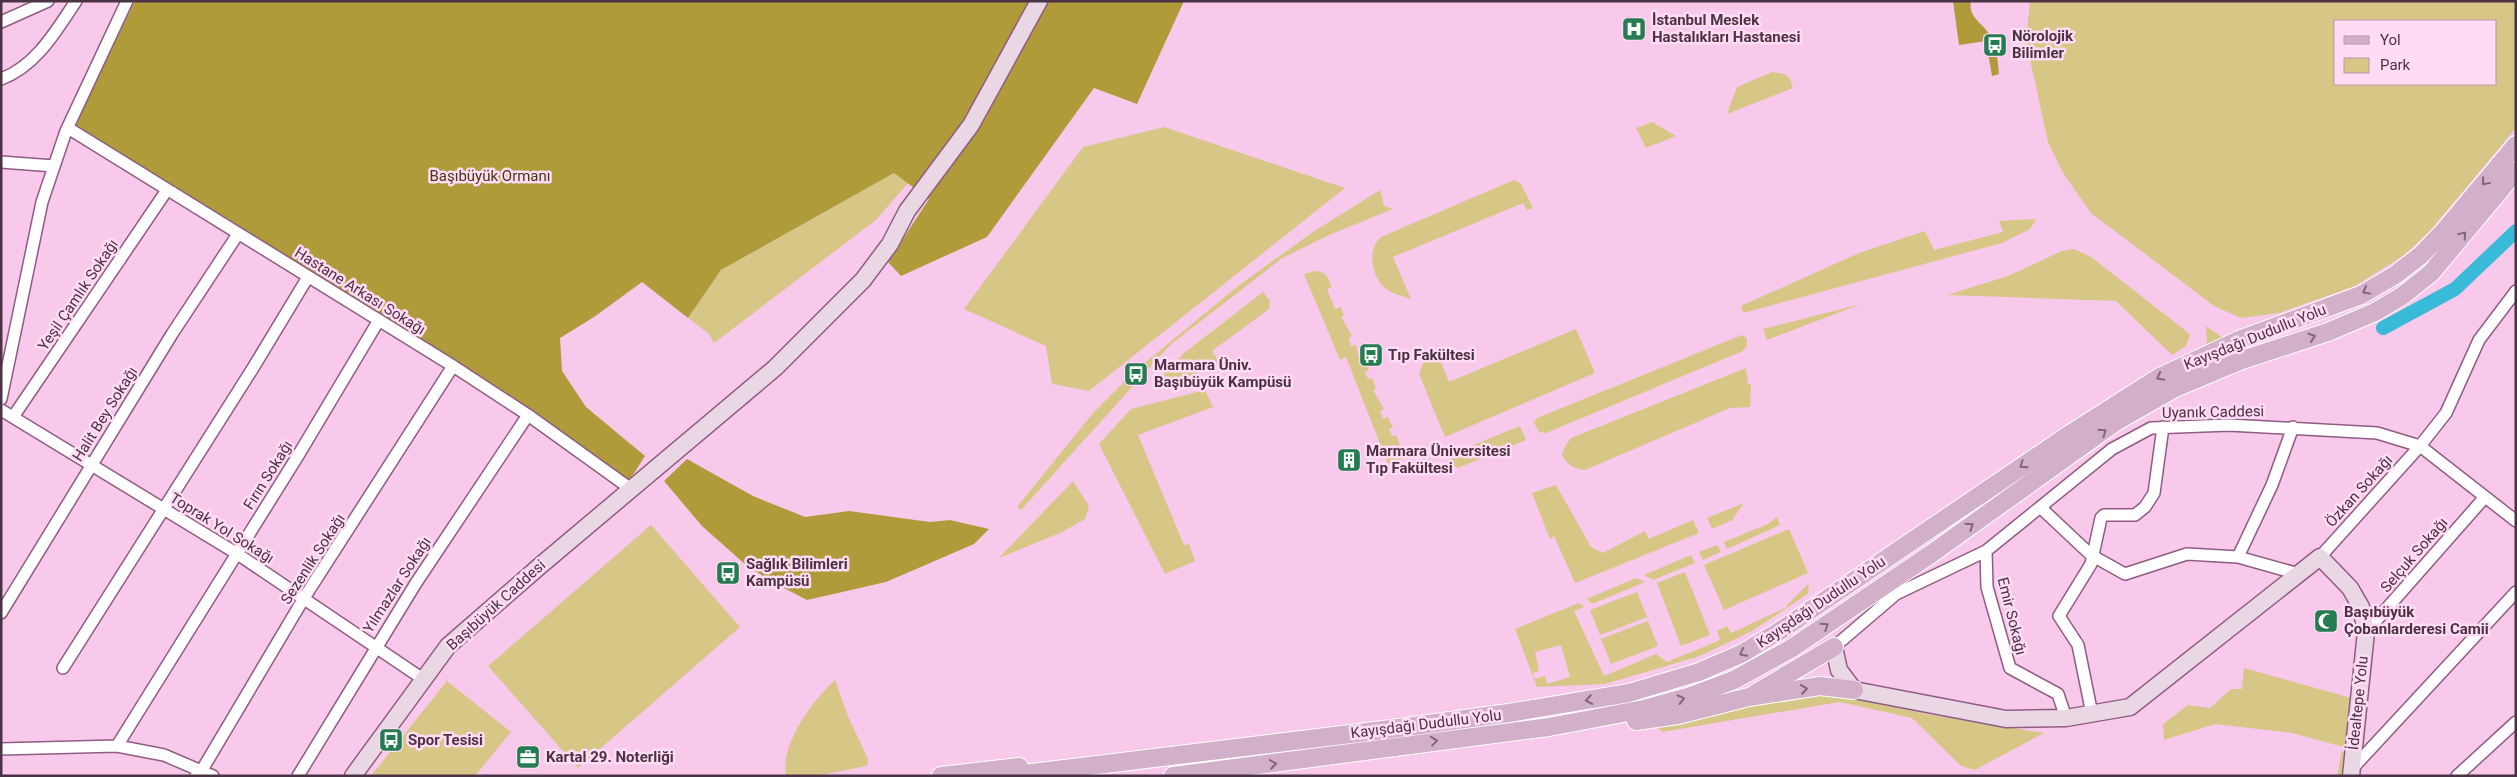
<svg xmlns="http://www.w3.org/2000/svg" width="2517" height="777" viewBox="0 0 2517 777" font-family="Roboto,sans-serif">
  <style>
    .green { fill: #d6c787; fill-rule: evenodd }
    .forest { fill: #b09b3b }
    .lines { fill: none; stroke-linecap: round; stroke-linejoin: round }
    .canal { stroke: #38bad8; stroke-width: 14 }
    .minor-casing { stroke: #905c83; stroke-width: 14 }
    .secondary-casing { stroke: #905c83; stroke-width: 19 }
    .primary-casing { stroke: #fff; stroke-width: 20 }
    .minor { stroke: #fff; stroke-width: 11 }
    .secondary { stroke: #e9d8e4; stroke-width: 16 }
    .primary { stroke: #d3b0ca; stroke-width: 18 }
    .oneway { stroke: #81657a }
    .labels { text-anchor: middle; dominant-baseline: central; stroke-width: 5; stroke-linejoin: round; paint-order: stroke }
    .poi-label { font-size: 15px; font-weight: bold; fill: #4a3344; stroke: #ffdbf4; text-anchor: start }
    .park-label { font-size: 15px; fill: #433a12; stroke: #ffdbf4 }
    .street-label { font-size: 15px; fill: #4a3344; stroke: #ffdbf4 }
  </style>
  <rect width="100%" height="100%" fill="#f9c9eb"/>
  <path class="green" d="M2030,1h486v127l-87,104 -26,24 -48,30 -76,27 -38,5 -27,-12 -123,-93 -28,-40 -15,-31 -22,-101zM2336,21h160v63h-160z
    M1772,72l13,2 5,5 3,9 -66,26 10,-27z
    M1652,122l24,14 -30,12 -10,-20z
    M1164,127l181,61 -256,203 -37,-7 -6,-38 -82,-37 119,-162z
    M894,173l14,10 -32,37 -162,123 -5,-9 -21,-16 33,-48z
    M1514,180l7,4 12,24 -6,2 -4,-7 -130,54 18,42c-8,-3 -19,-5 -26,-11 -14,-12 -18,-39 -4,-51z
    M1380,190l4,16 9,3 -64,26 -48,24 -111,86 -149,165 -4,-3 76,-94 42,-42 103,-85 75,-54z
    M2036,219l-6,10 -28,14 -259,70 -2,-7 118,-53 66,-22 9,19 69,-18 -4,-11z
    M2074,249l17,8 95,74 4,4 -4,11 -14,9 -56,-54 -169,-6 61,-19 54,-25z
    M1315,271c11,1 13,6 17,16l-5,2 8,20 6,-2 3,8 -3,2 11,19 -4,2 3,8 5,-1 4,17 5,-2 4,10 -4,2 3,7 4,-1 4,11 -3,1 11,19 -4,2 3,8 5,-2 5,11 -4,1 3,7 4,-1 9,23 -17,6 -42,-107 -6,3 -36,-86z
    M1263,292l7,9 -1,8 -57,42 8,13 -54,22h-13l31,-33z
    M1861,304l-94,36 -4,-11z
    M2206,326l18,13 -17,6z
    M1576,329l19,44 -150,64 -26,-63 6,-16 12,-6 12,30z
    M1742,335l5,3v7l-4,6 -197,82 -7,-1 -5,-9 3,-5z
    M1746,368l2,16h3l-1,23 -20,1 -145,62c-12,-2 -17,-4 -23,-15l3,-9 6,-8z
    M1205,390l8,17 -75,28 46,110 5,-1 6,17 -30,13 -66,-130 32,-35z
    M1520,426l6,14 -68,28 -7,-4v-10z
    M1073,481l16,25 -4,13 -23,13 -63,26z
    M1556,485l35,62 12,6 42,-22 4,8 44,-19 6,13 -124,50 -21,-47 -4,3 -18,-46z
    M1744,503l-12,17 -20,9 -5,-11z
    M1777,517l3,8 -53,24 -3,-7 44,-18z
    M651,525l89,102 -162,141 -90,-102z
    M1789,529l19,44 -84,37 -20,-45z
    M1717,545l4,7 -18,8 -4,-8z
    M1691,555l4,8 -42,17 -9,-5z
    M1685,572l25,63 -29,11 -24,-63z
    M1636,578l9,4 -53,22 -5,-5z
    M1809,583l-1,11 -56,37 -52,25 -95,28 -68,3 -22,-58 64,-26 5,4 -10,4 30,65 52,-22 11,8 53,-22 -3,-9 10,-5 4,7 56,-26v-2zM1561,645l9,32 -23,7 -2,-8 -10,3 -2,-6 6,-2 -4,-19z
    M1637,592l10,25 -47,18 -10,-25z
    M1648,621l10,25 -47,18 -10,-25z
    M2244,668l107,30 -4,50 -55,-15 -77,-9 -51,16 -1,-16 25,-19 22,3 21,-19h11z
    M835,680l12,34 21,45 -1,7 -51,10h-30c-6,-32 27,-76 49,-96z
    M447,681l64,51 -36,44h-104z
    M1823,694l15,1 89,19 117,19 -69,37 -14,-4 -49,-48 -72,-16 -178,30 -4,-4 15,-6 116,-24z
    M2342,751l7,5 -1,20h-11z"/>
  <path class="forest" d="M135,1h1049l-47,103 -43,-16 -107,149 -86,39 -13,-14 41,-63 -35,-26 -173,97 -33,48 -46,-36 -48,35 -34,21 2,33 24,36 59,49 -16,25 -173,-120 -383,-235z
    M1953,1h18c-3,17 11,21 19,34 6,11 8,26 9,39l-7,2 -6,-35 -27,4z
    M687,459l66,37 52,21 44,-6 81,11 20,-2 39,9 -15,15 -88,38 -79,18 -29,-15 -31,-19 -45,-40 -38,-45z"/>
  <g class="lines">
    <path class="canal" d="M2383,328l72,-39 61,-58"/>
    <defs>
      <path id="minor" d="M1,22l47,-21
        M1,79c35,-13 55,-48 75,-78
        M68,128l385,238 75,49 103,74
        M1,162l53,4
        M1,399l41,-197 24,-71 61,-130
        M1,410l235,143 187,126
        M13,417l154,-227
        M2041,508l50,47 34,19 62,-20 51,3 61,17
        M1986,551l1,36 23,81 48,26 8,24
        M2238,557l34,-72 21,-58
        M2320,557l100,-111 26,-33 33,-73 37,-49
        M1,613l171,-279 66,-100
        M2366,632l119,-135
        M1834,647l62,-53 90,-43 126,-102 39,-21 78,-3 148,8 43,13 96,75
        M63,668l190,-300 55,-91
        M2092,714l-14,-69 -19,-29 32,-52 10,-46 3,-3h31l10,-8 9,-14 9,-66
        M117,746l182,-292 80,-134
        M1,749l116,-3 47,9 49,21
        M2351,770l165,-178
        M196,776l6,-6 102,-172 149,-232
        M298,776l118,-193 112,-168
        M2457,776l59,-54"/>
      <path id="secondary" d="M1834,647l5,23 15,20 152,29 60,-1 64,-11 190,-150 30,31 11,19 5,25 -15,144
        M353,776l95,-130 93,-81 234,-197 88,-88 27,-36 17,-33 64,-86 68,-124"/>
      <path id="primary" d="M1756,693l78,-46
        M1636,721l42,-6 71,-18 71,-11 34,4
        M941,776l78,-9
        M1007,776l384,-47 118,-16 120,-20 70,-21 42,-18 37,-22 292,-198 88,-56 81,-38 122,-45 34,-20 26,-20 23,-24 72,-86
        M1173,776l376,-49 95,-18 44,-12 46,-17 58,-32 139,-94 186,-133 58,-33 67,-28 86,-28 47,-20 27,-16 29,-23 85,-102"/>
    </defs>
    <use href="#minor" class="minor-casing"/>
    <use href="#secondary" class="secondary-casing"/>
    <use href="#primary" class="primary-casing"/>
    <use href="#minor" class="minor"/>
    <use href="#secondary" class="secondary"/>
    <use href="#primary" class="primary"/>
  </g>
  <defs><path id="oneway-chevron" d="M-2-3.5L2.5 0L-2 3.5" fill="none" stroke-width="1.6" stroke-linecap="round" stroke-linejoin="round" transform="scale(1.25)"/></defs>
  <g class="oneway">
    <use href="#oneway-chevron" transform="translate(2485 182) rotate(130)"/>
    <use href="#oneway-chevron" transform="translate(2463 235) rotate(-50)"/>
    <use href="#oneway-chevron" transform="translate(2366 291) rotate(151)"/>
    <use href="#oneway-chevron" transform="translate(2312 337) rotate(-18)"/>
    <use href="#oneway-chevron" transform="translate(2160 377) rotate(153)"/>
    <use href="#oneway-chevron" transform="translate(2103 432) rotate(-35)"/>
    <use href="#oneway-chevron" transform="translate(2023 465) rotate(146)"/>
    <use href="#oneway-chevron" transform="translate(1970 526) rotate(-35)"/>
    <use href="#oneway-chevron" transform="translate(1825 626) rotate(-34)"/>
    <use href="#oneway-chevron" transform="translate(1743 653) rotate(152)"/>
    <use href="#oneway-chevron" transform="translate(1804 689) rotate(-8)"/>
    <use href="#oneway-chevron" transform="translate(1681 699) rotate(-15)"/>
    <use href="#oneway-chevron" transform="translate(1589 700) rotate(170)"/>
    <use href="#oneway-chevron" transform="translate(1434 741) rotate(-7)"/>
    <use href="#oneway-chevron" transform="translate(1273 764) rotate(-8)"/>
  </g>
  <defs>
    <symbol id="hospital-square" viewBox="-11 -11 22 22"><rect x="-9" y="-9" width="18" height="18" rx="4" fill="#257c50" stroke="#ffdbf4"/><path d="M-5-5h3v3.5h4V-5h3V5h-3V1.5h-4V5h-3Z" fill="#fff"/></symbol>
    <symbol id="bus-square" viewBox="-11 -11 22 22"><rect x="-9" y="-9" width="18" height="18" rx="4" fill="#257c50" stroke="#ffdbf4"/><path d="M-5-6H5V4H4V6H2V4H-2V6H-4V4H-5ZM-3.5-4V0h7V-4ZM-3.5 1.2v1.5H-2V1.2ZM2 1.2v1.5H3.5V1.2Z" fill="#fff"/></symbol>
    <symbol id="building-square" viewBox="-11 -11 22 22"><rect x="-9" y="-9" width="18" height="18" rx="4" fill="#257c50" stroke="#ffdbf4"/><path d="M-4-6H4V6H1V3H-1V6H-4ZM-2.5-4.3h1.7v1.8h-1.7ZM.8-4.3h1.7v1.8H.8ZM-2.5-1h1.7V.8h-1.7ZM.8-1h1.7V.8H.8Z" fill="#fff"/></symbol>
    <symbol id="mosque-square" viewBox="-11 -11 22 22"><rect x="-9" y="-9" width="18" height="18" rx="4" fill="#257c50" stroke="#ffdbf4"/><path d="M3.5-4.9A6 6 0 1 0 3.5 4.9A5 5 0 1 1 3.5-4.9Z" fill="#fff"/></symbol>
    <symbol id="office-square" viewBox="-11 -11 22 22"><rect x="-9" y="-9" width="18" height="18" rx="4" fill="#257c50" stroke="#ffdbf4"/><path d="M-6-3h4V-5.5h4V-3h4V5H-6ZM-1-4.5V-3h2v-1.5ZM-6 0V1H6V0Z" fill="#fff"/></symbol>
  </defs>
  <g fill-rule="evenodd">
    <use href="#hospital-square" x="1620" y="15" width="28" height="28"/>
    <use href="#bus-square" x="1981" y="31" width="28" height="28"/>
    <use href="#bus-square" x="1357" y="341" width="28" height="28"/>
    <use href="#bus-square" x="1122" y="360" width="28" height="28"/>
    <use href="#building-square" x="1335" y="446" width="28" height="28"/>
    <use href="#bus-square" x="714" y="559" width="28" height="28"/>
    <use href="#mosque-square" x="2312" y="607" width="28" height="28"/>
    <use href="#bus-square" x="377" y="726" width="28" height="28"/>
    <use href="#office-square" x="514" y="743" width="28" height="28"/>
  </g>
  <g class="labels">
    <g class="poi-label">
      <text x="1652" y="20">İstanbul Meslek<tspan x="1652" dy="17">Hastalıkları Hastanesi</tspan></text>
      <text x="2012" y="36">Nörolojik<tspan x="2012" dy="17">Bilimler</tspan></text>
      <text x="1388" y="355">Tıp Fakültesi</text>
      <text x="1154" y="365">Marmara Üniv.<tspan x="1154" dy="17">Başıbüyük Kampüsü</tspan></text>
      <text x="1366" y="451">Marmara Üniversitesi<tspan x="1366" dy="17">Tıp Fakültesi</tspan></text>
      <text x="746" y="564">Sağlık Bilimleri<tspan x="746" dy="17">Kampüsü</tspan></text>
      <text x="2344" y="612">Başıbüyük<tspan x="2344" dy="17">Çobanlarderesi Camii</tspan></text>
      <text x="408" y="740">Spor Tesisi</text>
      <text x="546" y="757">Kartal 29. Noterliği</text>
    </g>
    <g class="park-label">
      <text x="490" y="176">Başıbüyük Ormanı</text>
    </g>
    <g class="street-label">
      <text transform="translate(360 291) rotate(32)">Hastane Arkası Sokağı</text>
      <text transform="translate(78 295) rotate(-56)">Yeşil Çamlık Sokağı</text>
      <text transform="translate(2255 337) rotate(-22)">Kayışdağı Dudullu Yolu</text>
      <text transform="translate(2213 412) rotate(-1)">Uyanık Caddesi</text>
      <text transform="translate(105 414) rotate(-58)">Halit Bey Sokağı</text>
      <text transform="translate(268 475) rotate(-58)">Fırın Sokağı</text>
      <text transform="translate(2359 491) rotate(-48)">Özkan Sokağı</text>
      <text transform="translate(222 528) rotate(32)">Toprak Yol Sokağı</text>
      <text transform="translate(2414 555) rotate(-49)">Selçuk Sokağı</text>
      <text transform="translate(313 559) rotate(-57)">Sezenlik Sokağı</text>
      <text transform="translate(397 585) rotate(-57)">Yılmazlar Sokağı</text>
      <text transform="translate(1821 602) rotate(-34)">Kayışdağı Dudullu Yolu</text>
      <text transform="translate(496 605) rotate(-42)">Başıbüyük Caddesi</text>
      <text transform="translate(2012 616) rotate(76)">Emir Sokağı</text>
      <text transform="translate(2358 703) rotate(-84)">İdealtepe Yolu</text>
      <text transform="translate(1426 724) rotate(-7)">Kayışdağı Dudullu Yolu</text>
    </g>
  </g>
  <rect width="2517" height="777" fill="none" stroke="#4a3344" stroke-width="5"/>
  <rect x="2334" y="20" width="162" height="65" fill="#ffdbf4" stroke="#b798ae"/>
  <rect x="2344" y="36" width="25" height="8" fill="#d3b0ca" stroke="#b798ae"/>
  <text x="2380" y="45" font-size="15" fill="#4a3344">Yol</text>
  <rect x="2344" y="58" width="25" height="15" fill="#d6c787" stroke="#b798ae"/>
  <text x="2380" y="70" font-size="15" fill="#4a3344">Park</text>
</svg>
